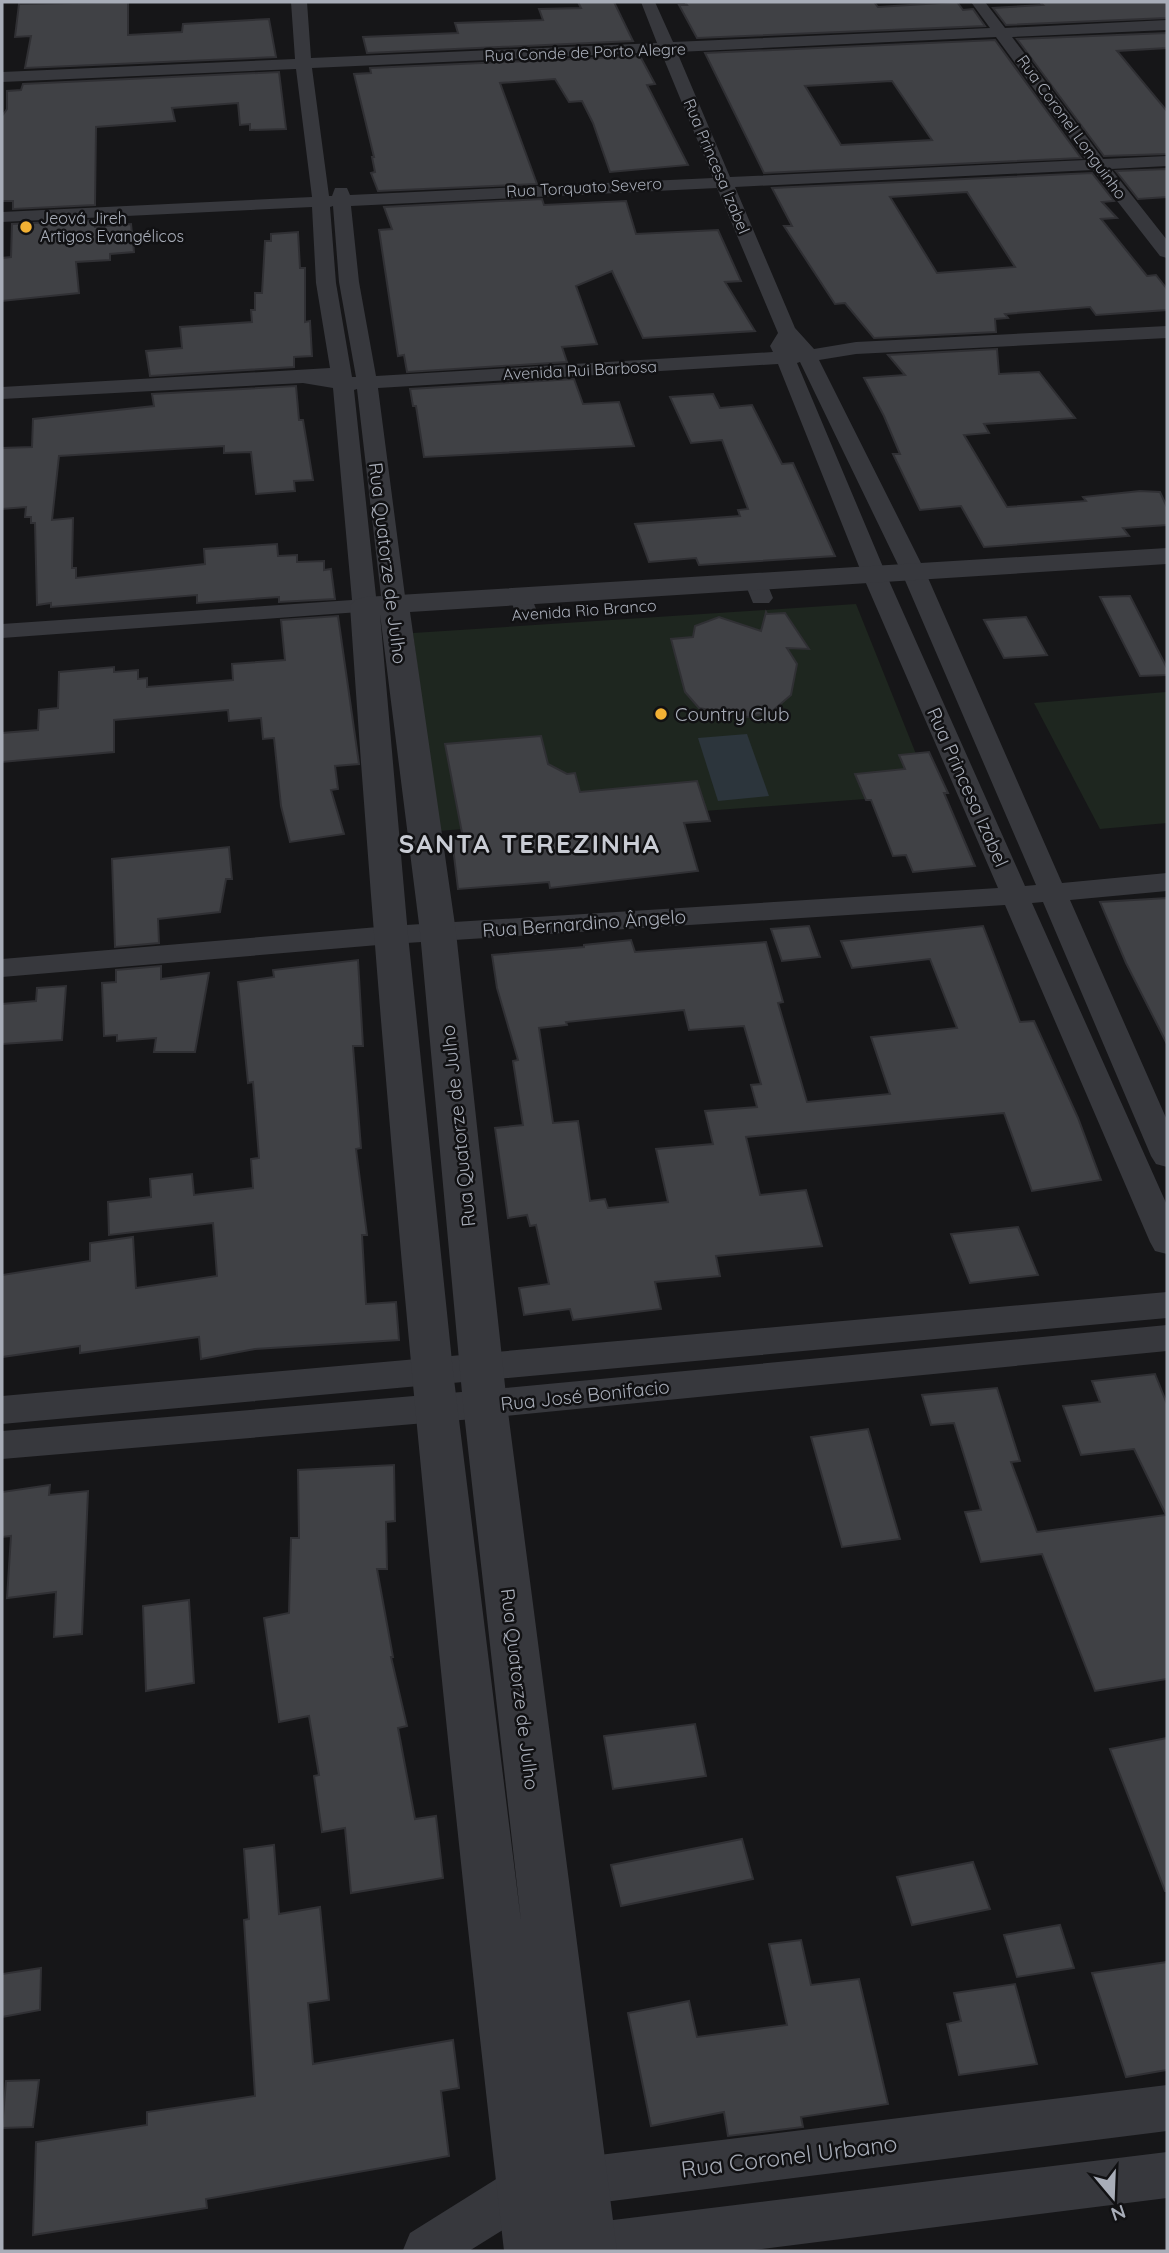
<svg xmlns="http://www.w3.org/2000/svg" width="1169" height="2253" viewBox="0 0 1169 2253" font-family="Quicksand,sans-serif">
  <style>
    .green { fill: #1e261f }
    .water { fill: #2c353c }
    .building { fill: #404145; stroke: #303034; stroke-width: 2; fill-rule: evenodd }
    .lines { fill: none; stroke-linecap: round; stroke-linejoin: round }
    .minor { fill: #37383d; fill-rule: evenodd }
    .tertiary { fill: #37383d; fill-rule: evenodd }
    .poi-dot { fill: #f2b134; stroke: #111113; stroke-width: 2.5 }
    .labels { text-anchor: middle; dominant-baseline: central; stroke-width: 5; stroke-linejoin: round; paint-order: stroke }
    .far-street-label { font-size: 16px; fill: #a8adb8; stroke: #111113 }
    .far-poi-label { font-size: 16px; fill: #a8adb8; stroke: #111113; text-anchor: start }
    .street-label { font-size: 19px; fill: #a8adb8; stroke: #111113 }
    .poi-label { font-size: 19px; fill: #a8adb8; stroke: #111113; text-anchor: start }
    .near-street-label { font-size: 23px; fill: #a8adb8; stroke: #111113 }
    .district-label { font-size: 26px; font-weight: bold; letter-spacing: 2px; fill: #c9ccd4; stroke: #111113 }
  </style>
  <rect width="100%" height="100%" fill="#161618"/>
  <path class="green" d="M856,604l76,190 -494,37 -25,-198z
    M1166,692l1,131 -67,6 -66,-126z"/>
  <path class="water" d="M747,734l22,62 -51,5 -20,-63z"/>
  <path class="building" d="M128,2v33l54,-3 1,-8 86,-5 7,38 -251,11 6,-32 -16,1 4,-33z
    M578,2h36l19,39 -266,12 -4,-16 95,-4 -3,-10 88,-3 -4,-11 42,-1z
    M685,2h189l4,5 79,-5 6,8 10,-1 12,17 -288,12 -18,-33h8z
    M1040,2h127v16l-161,7 -13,-17 50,-3z
    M1167,33v15l-50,3 50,60v43l-63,2 -87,-117z
    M995,40l86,118 -317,15 -59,-120zM892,81l40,59 -91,5 -36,-59z
    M640,56l15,28 -8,1 41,80 -78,7 -17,-49 -11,-22 -13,1 -14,-23 -55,4 37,101 -159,7 -7,-18 4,-1 -3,-15h2l-20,-83 17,-1 -1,-5z
    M279,72l7,57 -36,1v-6l-10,1 -2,-22 -66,5 3,13 -79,6 -1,78 -82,4v-8h-11v-85l5,-7v-18l14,-1 2,-6z
    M1167,169v28l-29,2 -22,-28z
    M1092,173l22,28 -12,1 15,16 -16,1 46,57 9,-1 11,14v21l-71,5 -6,-8 -85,7 3,4 -13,1 1,13 -122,6 -29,-35 -10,1 -51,-78h8l-20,-38zM967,192l48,75 -78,6 -47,-76z
    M542,199l2,6 82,-4 10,33 82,-4 23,51 -16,1 30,49 -112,7 -31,-67 -36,15 21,58 -35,3 5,15 -160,10 -3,-17 -6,1 -19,-126 13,-1 -8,-22z
    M95,220v7l36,-3 3,28 -24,2v6l-34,2 3,31 -77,8v-43l9,-1 1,-33z
    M298,232l2,36h5v54l5,-1 2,35 -18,1v10l-144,9 -4,-25 36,-3 -2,-21 72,-5 -1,-12h4v-17h7l3,-52h6v-7z
    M997,349l2,25 40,-2 36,46 -91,6 5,9 -25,2 43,72 79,-6 -3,-4 57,-6 20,1 7,15v18l-44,3 6,8 -145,11 -23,-41 -41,4 -27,-56h7l-16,-38 -20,-38 41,-3 -17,-20z
    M574,379l9,25 36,-2 15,44 -210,11 -8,-51h-3l-3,-17z
    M296,386l3,34h4l10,60 -19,1 1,10 -39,3 -5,-42 -27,1v-7l-165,10 -7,64 21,-2 -1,50h4v10l129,-14 -1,-15 73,-5 1,12 19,-1v7l27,-1v9l7,-1 4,30 -56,3v-5l-82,6v-8l-146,12v-4l-14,2 -2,-82h-4v-6h-6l1,-10 -24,2v-61l30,-1 1,-28 121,-13 -2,-12z
    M713,394l7,14 32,-3 30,59 11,-1 42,93 -136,9 -3,-7 -47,4 -14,-38 105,-8 -2,-6 10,-1 -26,-69 -31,3 -21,-46z
    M1130,596l37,72v7l-27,1 -40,-79z
    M766,612l1,2 18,-1 24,36 -22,-1 10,16 -6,31 -21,18 -23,4 -48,-9 -14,-16 -14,-53 22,-2 2,-11 24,-9 42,14z
    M338,616l21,148 -24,2 3,23 -7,1 13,44 -54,8 -9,-36 -7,-68 -11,1 -2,-21 -32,3 -1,-11 -114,10v32l-112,10v-29l36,-3 1,-20 19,-2 1,-36 55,-5v5l24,-2v9l9,-1v9l86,-7 -1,-16 53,-4 -4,-40z
    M1026,617l21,38 -43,3 -20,-38z
    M541,736l7,28 19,10 8,-1 5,19 117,-11 13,40 -26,2 14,48 -148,17 -1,-6 -91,7 -6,-50 11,-1 -18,-94z
    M929,752l19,41h-4l31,73 -62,6 -7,-17 -13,1 -22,-56h-5l-11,-26 50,-5 -6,-14z
    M229,847l3,32h-6l-6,33 -62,7 1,24 -44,4 -3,-88z
    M1167,898v146l-41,-81 -26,-61z
    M809,926l11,31 -38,4 -11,-32z
    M983,926l37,96 14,-1 44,97 23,62 -69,11 -28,-78 -258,24 14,58 46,-5 16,56 -106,10 4,20 -65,6 6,27 -88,11 -3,-11 -46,6 -5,-27 30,-4 -13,-59 -6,1 -3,-11 -19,3 -2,-14 -11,-76 28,-3 -10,-64 5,-1 -21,-72 -5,-33 92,-8v-2l47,-5 4,12 131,-10 17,60 -5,1 29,99 83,-8 -19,-57 86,-9 -27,-69 -78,9 -11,-27zM684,1010l5,20 55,-4 17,58 -10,1 6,22 -52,4 8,33 -57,5 12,53 -60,6 -3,-9 -15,2 -12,-80 -25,2 -14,-95 28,-3 -1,-3z
    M358,960l5,86h-10l8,102 -5,1 11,86h-5l4,69 30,-2 3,38 -144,9 -54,10 -2,-22 -119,16v-7l-78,11v-82l88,-14v-18l43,-6 3,51 81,-12 -4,-53 -104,12 -1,-33 43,-5 -1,-18 42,-5 2,21 59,-7 -2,-29 8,-1 -6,-76 -5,1 -10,-101 36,-5 -1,-7z
    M161,966v13l48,-6 -14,79h-41l2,-14 -39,3v-6l-13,1 -2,-53 14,-1v-12z
    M66,986l-4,54 -60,4v-40l34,-3 1,-13z
    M1018,1227l20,48 -68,8 -19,-49z
    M1155,1374l12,30v275l-72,12 -53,-137 -61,8 -16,-50 16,-2 -27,-87 -23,2 -9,-30 75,-7 23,73 -9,1 26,70 129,-17 -32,-66 -53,6 -18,-49 37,-4 -8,-21z
    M868,1429l32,110 -58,8 -31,-110z
    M394,1465l1,56 -9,1 1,47h-10l16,88h-2l16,69 -9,2 17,91 21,-3 7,62 -92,15 -6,-65 -23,4 -8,-56 5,-1 -10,-59 -30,6 -15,-104 25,-5 2,-75h8l-1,-68z
    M50,1485l-1,10 39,-4 -6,143 -28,3 2,-45 -49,6 4,-62 -9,1v-45z
    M189,1600l5,83 -48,8 -3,-85z
    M695,1724l11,52 -93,13 -9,-53z
    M1167,1738v153h-2l-55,-142z
    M742,1839l11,40 -132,27 -10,-41z
    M274,1845l5,69 41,-7 9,93 -21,3 5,61 140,-24 6,48 -18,3 8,65 -243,43 1,9 -174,27 3,-93 111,-17v-13l108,-16 -11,-176 5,-1 -5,-70z
    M973,1862l17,47 -78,16 -15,-48z
    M1060,1925l14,43 -57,9 -13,-42z
    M801,1940l10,45 48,-6 29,125 -87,13 2,10 -75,9 -4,-24 -73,14 -23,-113 61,-12 8,36 90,-12 -18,-81z
    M1167,1962v108l-41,7 -34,-104z
    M41,1968l-1,42 -38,7v-43z
    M1015,1984l22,80 -78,11 -12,-51 14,-3 -7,-28z
    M39,2080l-6,47 -31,1 4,-47z"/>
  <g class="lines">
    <path class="minor" d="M291,2h16l4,56 346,-15 -16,-41h14l18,40 317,-14 -19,-26h14l20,26 162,-8v10l-155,7 91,122 64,-3v10l-56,3 56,71v18l-7,-2 -67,-86 -358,17 60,141 19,21 42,-7 311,-16v12l-311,16 -37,6 106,211 137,312 105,-10v18l-97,9 97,220v47l-11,-3 -5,-8 -108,-254 -11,1 135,302v49l-12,-3 -5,-9 -145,-337 -615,39 -388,33v-18l388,-33 608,-38 -136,-314 -84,-210 -400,24 28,216 -4,5h-16l-4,-5 -25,-215 -3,1 23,216 -4,5 -371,27v-14l350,-24 -19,-212 -30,-5 -301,16v-12l328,-19 -14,-85 -4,-76 -310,15v-10l310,-15 -16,-128 -294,13v-10l293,-13zM996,37l90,123 -356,17 -53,-125zM661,52l52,126 -363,17 -3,-7h-12l-3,8h-3l-17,-128zM717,188l61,145 -8,13 3,6 -397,24 -17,-94 -8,-76zM333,206l6,76 17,95h-4l-16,-94 -6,-76zM800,362l101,209 135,314 -11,1 -139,-312 -89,-211z
      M756,574l8,2 9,22 -4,5h-16l-9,-22 4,-5z
      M521,589l8,2 9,23 -4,5 -8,2 -8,-2 -9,-23 4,-5z
      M1167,1292v26l-1165,106v-28z
      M1167,1325v26l-682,67 -483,41v-28l483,-41z
      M1167,2085v46l-634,80 -64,40 -66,-1 7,-17 99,-62 17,-7z
      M1167,2152v46l-421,53h-214l7,-17 17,-7z"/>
    <path class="tertiary" d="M1167,548v16l-757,48 46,320 51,472 110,847h-113c-63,-547 -117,-1095 -154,-1645l5,-6 10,-3zM380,614l40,318 43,472 58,517 -68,-550 -45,-436z"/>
  </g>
  <g class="poi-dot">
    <circle cx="26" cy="227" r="7"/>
    <circle cx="661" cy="714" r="7"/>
  </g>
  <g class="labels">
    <g class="far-street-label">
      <text transform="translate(585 52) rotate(-2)">Rua Conde de Porto Alegre</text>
      <text transform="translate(1072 127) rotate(54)">Rua Coronel Longuinho</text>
      <text transform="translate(717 166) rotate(67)">Rua Princesa Izabel</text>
      <text transform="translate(584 187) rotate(-3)">Rua Torquato Severo</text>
      <text transform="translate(580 370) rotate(-3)">Avenida Rui Barbosa</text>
      <text transform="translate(584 610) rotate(-4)">Avenida Rio Branco</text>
    </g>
    <g class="far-poi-label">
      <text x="40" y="218">Jeová Jireh<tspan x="40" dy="18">Artigos Evangélicos</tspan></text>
    </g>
    <g class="street-label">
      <text transform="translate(388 563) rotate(83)">Rua Quatorze de Julho</text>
      <text transform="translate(968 787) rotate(66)">Rua Princesa Izabel</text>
      <text transform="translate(584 923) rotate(-4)">Rua Bernardino Ângelo</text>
      <text transform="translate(458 1126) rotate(-96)">Rua Quatorze de Julho</text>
      <text transform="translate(585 1395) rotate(-6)">Rua José Bonifacio</text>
      <text transform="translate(520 1689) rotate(83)">Rua Quatorze de Julho</text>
    </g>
    <g class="poi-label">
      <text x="675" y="714">Country Club</text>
    </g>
    <g class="near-street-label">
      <text transform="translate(789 2156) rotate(-7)">Rua Coronel Urbano</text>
    </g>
    <g class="district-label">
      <text x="530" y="843">SANTA TEREZINHA</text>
    </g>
  </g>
  <rect width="1169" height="2253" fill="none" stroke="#a8adb8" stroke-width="7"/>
  <g transform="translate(1113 2197) rotate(161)" stroke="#111113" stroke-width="5" paint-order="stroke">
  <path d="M0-5L12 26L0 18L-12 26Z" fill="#a8adb8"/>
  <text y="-10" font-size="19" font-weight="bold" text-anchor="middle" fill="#a8adb8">N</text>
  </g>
</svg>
